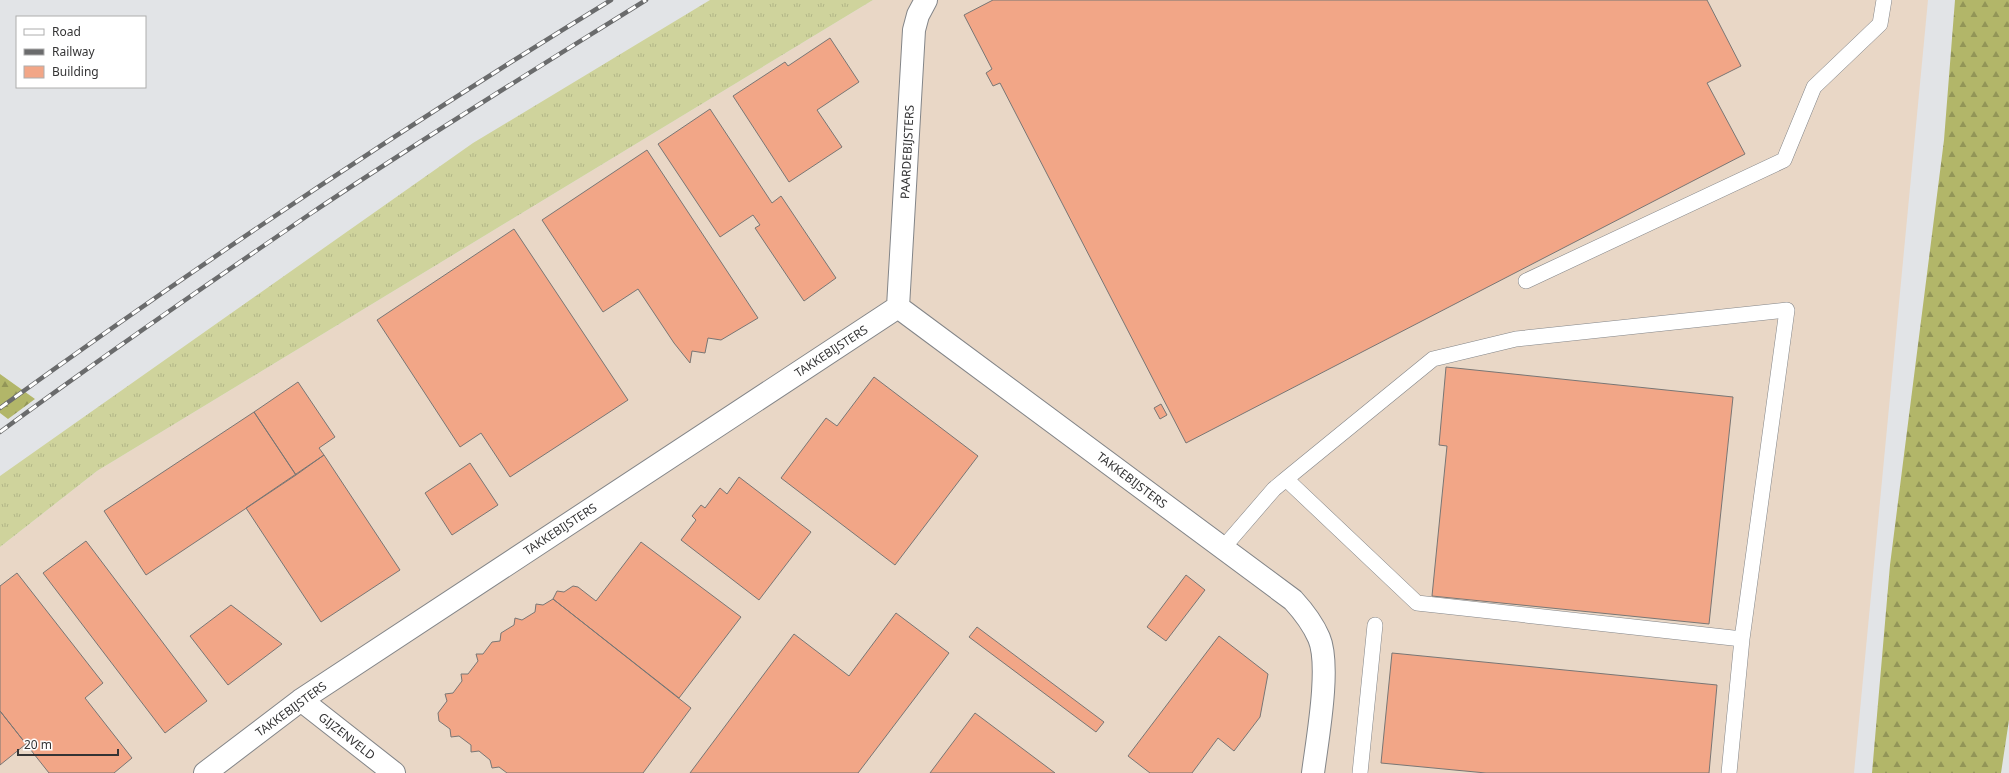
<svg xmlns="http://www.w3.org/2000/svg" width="2009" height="773" viewBox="0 0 2009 773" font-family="'Noto Sans',sans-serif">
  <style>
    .commercial { fill: #e9d7c6 }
    .grass { fill: url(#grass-tufts) }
    .forest { fill: url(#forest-firs) }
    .building { fill: #f2a687; stroke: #797674 }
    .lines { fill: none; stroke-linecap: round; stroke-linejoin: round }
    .lane-casing { stroke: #838588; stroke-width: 16 }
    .street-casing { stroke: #838588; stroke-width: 24 }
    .lane { stroke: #fff; stroke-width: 15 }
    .street { stroke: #fff; stroke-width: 22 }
    .rail-casing { stroke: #6a6b6c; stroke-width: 4.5 }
    .rail { stroke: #fff; stroke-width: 3; stroke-dasharray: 9; stroke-linecap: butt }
    .labels { text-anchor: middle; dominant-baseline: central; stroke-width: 3.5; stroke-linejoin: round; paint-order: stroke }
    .street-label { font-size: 12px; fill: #343435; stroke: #fff }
  </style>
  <defs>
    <pattern id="grass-tufts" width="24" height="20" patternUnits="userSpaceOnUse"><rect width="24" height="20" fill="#cfd39c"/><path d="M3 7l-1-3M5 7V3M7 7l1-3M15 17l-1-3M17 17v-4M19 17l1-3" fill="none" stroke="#b2b687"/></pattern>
    <pattern id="forest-firs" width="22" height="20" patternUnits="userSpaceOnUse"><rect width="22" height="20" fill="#b2b669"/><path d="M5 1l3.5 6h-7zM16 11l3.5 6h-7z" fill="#929557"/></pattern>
  </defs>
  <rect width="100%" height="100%" fill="#e2e4e7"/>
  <path class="commercial" d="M873,0h1055l-74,773h-1854v-226l97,-76z"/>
  <path class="grass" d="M710,0h163l-776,471 -97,76v-71l473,-333z"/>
  <path class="forest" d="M1955,0h54v720l-8,53h-129l18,-208 54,-425z
    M0,374l35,25 -27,20 -8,-6z"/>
  <path class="building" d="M993,0h714l34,66 -34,17 38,71 -559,289 -186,-360 -7,3 -7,-13 6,-4 -28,-54z
    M830,38l29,44 -42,28 25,37 -53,35 -56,-86 52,-34 3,4z
    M710,109l62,94 9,-7 55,82 -32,23 -49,-73 5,-3 -7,-10 -33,22 -62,-93z
    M647,150l111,168 -37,22 -13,-2 -3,15 -13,-2 -2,12 -16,-20 -36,-54 -35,23 -61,-92z
    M514,229l114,171 -118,77 -29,-44 -21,14 -83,-127z
    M1446,367l287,30 -24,227 -277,-28 15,-150 -8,-1z
    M874,377l104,79 -83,109 -114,-87 45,-60 11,8z
    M298,382l37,55 -16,11 5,7 -28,20 -42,-63z
    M1161,404l6,11 -7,4 -6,-11z
    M254,412l42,63 -150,100 -42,-64z
    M324,455l76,115 -79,52 -75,-114z
    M470,463l28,42 -46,30 -27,-42z
    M739,477l72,55 -52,68 -78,-60 15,-20 -4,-4 9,-11 4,3 15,-20 7,6z
    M86,541l121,160 -42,32 -122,-160z
    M641,542l100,75 -62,81 -126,-99 4,-8 7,1 9,-6 5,1 18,14z
    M17,573l86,110 -18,15 47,60 -18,15h-65l-49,-62v-125z
    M1186,575l19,15 -39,51 -19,-14z
    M553,599l138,109 -48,65h-136l-8,-6 -7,1 -2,-8 -11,-9 -8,1v-7l-12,-9 -8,1 -1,-8 -11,-8 -1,-8 9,-12 -2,-7 8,-1 9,-12 -1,-7h7l10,-13 -2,-7h7l9,-12 8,-1 1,-8 13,-8 1,-7 7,2 13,-8 1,-8 7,1z
    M231,605l51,39 -54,41 -38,-49z
    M896,613l53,40 -91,120h-168l104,-139 55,42z
    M977,627l127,95 -8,10 -127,-95z
    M1219,636l49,38 -8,43 -26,34 -16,-13 -26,35h-42l-22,-17z
    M1392,653l325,32 -8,88h-223l-105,-10z
    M0,711l26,33 -26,21z
    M975,713l80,60h-125z"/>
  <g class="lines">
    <defs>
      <path id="lane" d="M1526,281l258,-121 30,-73 66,-63 4,-24
        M1223,548l51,-59 12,-10 147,-120 83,-20 271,-29 -45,329 -325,-36 -131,-124
        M1360,773l15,-148
        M1729,773l13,-134"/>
      <path id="street" d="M898,307l16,-277 4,-15 8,-15
        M301,700l93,73
        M205,773l96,-73 597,-393 395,293c11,12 20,24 26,38 12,28 -2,103 -6,135"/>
    </defs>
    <use href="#lane" class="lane-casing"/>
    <use href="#street" class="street-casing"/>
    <use href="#lane" class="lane"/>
    <use href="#street" class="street"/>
    <defs>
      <path id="rail" d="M0,408c199,-144 402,-280 611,-408
        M0,432c102,-75 206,-147 310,-218 110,-74 224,-144 336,-214"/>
    </defs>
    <use href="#rail" class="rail-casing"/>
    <use href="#rail" class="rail"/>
  </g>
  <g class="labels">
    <g class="street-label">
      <text transform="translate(907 152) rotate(-87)">PAARDEBIJSTERS</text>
      <text transform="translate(831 351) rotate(-33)">TAKKEBIJSTERS</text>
      <text transform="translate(1132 480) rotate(37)">TAKKEBIJSTERS</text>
      <text transform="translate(560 529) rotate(-33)">TAKKEBIJSTERS</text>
      <text transform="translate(291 709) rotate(-36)">TAKKEBIJSTERS</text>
      <text transform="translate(347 736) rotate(38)">GIJZENVELD</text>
    </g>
  </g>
  <rect x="16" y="16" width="130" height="72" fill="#ffffff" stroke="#aeaeae"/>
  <rect x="24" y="29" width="20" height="6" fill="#ffffff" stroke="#aeaeae"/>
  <text x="52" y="36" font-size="12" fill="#343435">Road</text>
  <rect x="24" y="49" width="20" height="6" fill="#6a6b6c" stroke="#aeaeae"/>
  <text x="52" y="56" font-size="12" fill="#343435">Railway</text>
  <rect x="24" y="66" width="20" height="12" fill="#f2a687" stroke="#aeaeae"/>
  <text x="52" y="76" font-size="12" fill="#343435">Building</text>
  <path d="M18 749v6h100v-6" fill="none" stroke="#343435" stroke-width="2"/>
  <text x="24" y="749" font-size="12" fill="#343435" stroke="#ffffff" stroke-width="3" paint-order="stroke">20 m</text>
</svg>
